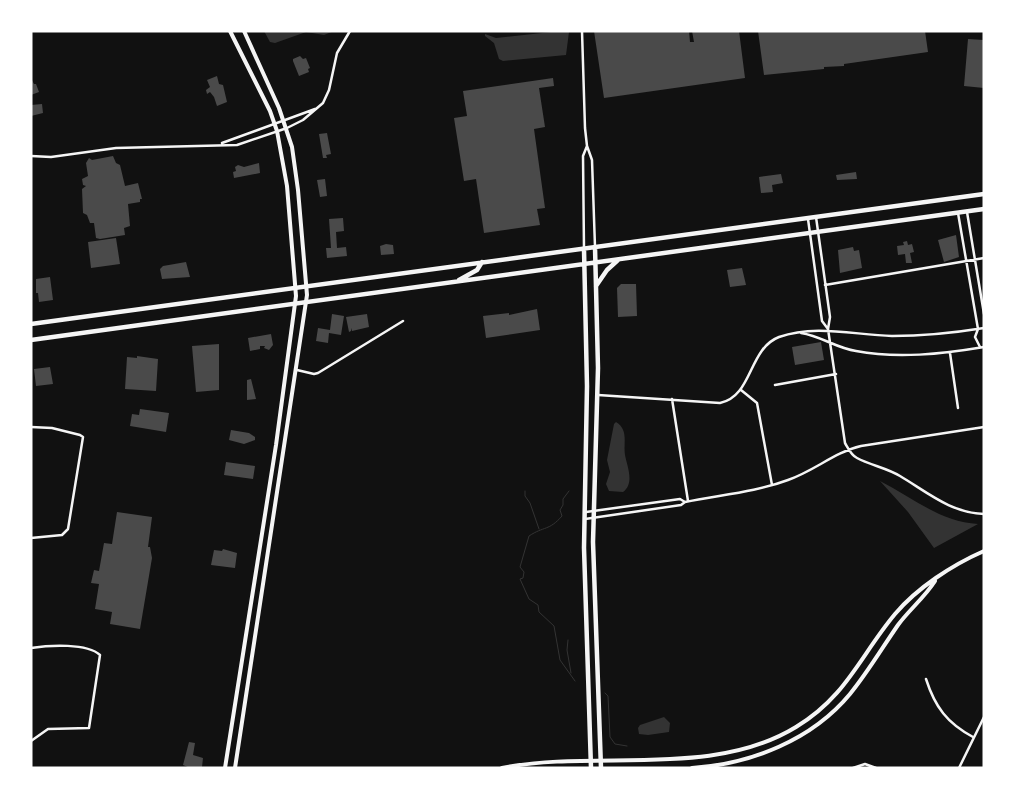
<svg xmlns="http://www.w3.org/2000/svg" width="1015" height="799" viewBox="0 0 1015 799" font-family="Manrope,sans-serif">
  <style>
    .water { fill: #333 }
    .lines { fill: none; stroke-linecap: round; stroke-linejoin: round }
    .stream { stroke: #333; stroke-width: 1 }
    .building { fill: #4a4a4a }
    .minor { stroke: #f5f5f5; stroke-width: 2.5 }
    .secondary { stroke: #f5f5f5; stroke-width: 4 }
    .primary { stroke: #f5f5f5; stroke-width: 4.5 }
  </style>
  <rect width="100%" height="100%" fill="#111"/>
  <path class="water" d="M264,31h70l-10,4 -18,-3 -31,11 -5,-1z
    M560,31l9,1 -3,23 -63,6 -4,-2 -5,-16 -9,-7v-2l11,4z
    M616,422c13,8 7,21 9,33 2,11 10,28 -2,37l-14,-1 -3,-7 4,-12 -3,-12 7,-36z
    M880,481c32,16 60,41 98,43l-44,24 -26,-36z
    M664,717l6,6 -1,9 -21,3 -9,-1 -1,-6 2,-3z"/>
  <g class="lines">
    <path class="stream" d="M525,491v5l5,7 9,26
      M569,491l-6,8v6l-3,5 2,6c-13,15 -18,10 -33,20l-9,31 4,5 -1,6 -3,1 9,20 9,6 1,7 15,14 6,34 15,21
      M568,640l-1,10 4,23
      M605,693l3,3 2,41 5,7 12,2"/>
  </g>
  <path class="building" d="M594,31h95l1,11h4l-2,-11h47l6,47 -141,20z
    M758,31h167l3,21 -84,12v2l-20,1v2l-60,6z
    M968,39l16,1v48l-20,-2z
    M300,56l3,3 3,-1 4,10 -2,1 1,3 -10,4 -6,-15v-2z
    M217,76l2,8 4,1 4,17 -10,4 -3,-9 -4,-5 -3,2 -1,-4 4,-3 -3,-7z
    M31,78l3,6h2l3,8 -8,3z
    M553,78l1,8 -15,2 6,39 -11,2 11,79 -8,1 3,16 -56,8 -8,-54 -12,2 -10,-63 13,-2 -4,-25z
    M42,104l1,9 -12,3v-11z
    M327,133l4,21 -5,1 1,3h-4l-4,-24z
    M113,156l3,7 4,2 5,21 13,-3 4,16h-2v3l-12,2 2,22 -6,2 1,7 -25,4 -4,-1 -2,-15h-4l-3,-8 -4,-2 -1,-24 4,-3 -3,-1 -1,-6 6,-3 -2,-13 3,-5 3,2z
    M259,163l1,10 -26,5 -1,-6 3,-1 -1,-4 3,-2 6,2z
    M856,172l1,7 -20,1 -1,-5z
    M781,174l2,9 -11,2 1,7 -12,1 -2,-16z
    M325,179l2,17 -7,1 -3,-17z
    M343,218l1,13 -8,1 1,16 9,-1 1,9 -20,2 -1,-10h5l-2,-29z
    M956,235l3,22 -15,5 -6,-22z
    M116,238l4,26 -29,4 -3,-26z
    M907,241l1,4 4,-1 2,8 -4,1 2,10h-6l-1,-9 -7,1 -1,-9 7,-1 -1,-3z
    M386,244l7,1 1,9 -13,1 -1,-9z
    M853,247l1,4 5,-1 3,18 -22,5 -2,-23z
    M186,262l4,15 -28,2 -2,-10 3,-3z
    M742,268l4,17 -16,2 -3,-17z
    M50,277l3,23 -14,2 -1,-9h-2v-14z
    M621,284h15l1,32 -19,1 -1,-29z
    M537,309l3,21 -54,8 -3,-22 26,-3v2z
    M332,314l12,2 -3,19 -12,-2 -1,10 -12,-2 2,-13 12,2z
    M367,314l2,13 -17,4 -1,-3v3l-2,1 -3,-15z
    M271,334l2,11 -4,5 -5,-2 1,-2h-5v3l-10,2 -2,-13z
    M821,342l3,18 -29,5 -3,-18z
    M219,344v46l-23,2 -4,-46z
    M137,356l21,3 -2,32 -31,-2 2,-32 10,1z
    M50,367l3,17 -17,2 -2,-17z
    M251,379l5,20 -9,1v-20z
    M140,409l29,4 -3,19 -36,-6 2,-12 7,1z
    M231,430l18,3 6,4v3l-11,4 -15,-4z
    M226,462l29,4 -2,13 -29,-4z
    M117,512l35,5 -4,30h2l2,11 -12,71 -30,-5 2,-12 -17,-3 4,-25 -8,-1 3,-13 5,1 5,-28 8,1z
    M223,549l14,4 -2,15 -24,-3 3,-15 8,1z
    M189,742l6,1 -2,12 10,3 -1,9 -12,1 -7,-3z"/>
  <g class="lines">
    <path class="minor" d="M582,31l3,97 2,18 5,14 3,87
      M222,143l93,-34
      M31,156l20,1 65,-9 121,-3 50,-17 16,-8 20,-17 6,-13 8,-37 13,-22
      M967,212l17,102
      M958,213l20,116 -3,8 5,10
      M816,217l14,100 -2,12 17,114c3,5 6,12 12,15 13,7 30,10 43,18 27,16 51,37 84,38
      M808,219l14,102 6,8
      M584,249l-1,-93 4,-10
      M825,285l159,-27
      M801,333c20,3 35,15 55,18 41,8 86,3 128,-4
      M950,353l8,55
      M297,370l17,4 4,-1 85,-52
      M775,385l61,-11
      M741,390l16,13 15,82
      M598,395l122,8c33,-7 28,-54 59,-66 37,-13 75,-2 113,-1 31,0 61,-3 92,-8
      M672,399l16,102
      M31,427l21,1 28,7 3,2 -15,92 -6,6 -31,3
      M586,512l94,-13 5,3
      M585,519l96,-14 4,-3c34,-7 71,-10 103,-22 26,-9 47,-28 73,-34l123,-19
      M31,648c19,-3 56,-5 69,7l-11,73 -41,1 -17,12
      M926,679c9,28 21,44 47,58
      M853,768l12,-4 11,4
      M959,768l25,-51"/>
    <path class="secondary" d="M225,768l51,-323 20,-149 -9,-110 -10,-55 -7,-20 -40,-80
      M235,768l72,-473 -9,-105 -6,-43 -13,-39 -35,-77
      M502,768c95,-19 209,11 294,-41 50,-30 64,-71 99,-113 22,-26 57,-49 89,-63
      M692,768c59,-4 120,-28 158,-74 18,-22 32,-46 48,-69 11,-15 27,-28 37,-44"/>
    <path class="primary" d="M595,247l3,121 -5,174 8,226
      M584,249l3,137 -3,162 7,220
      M459,280l18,-10 5,-8
      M596,286l11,-16 11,-10
      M31,324l953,-130
      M31,340l953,-131"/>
  </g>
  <rect width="1015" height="799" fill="none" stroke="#ffffff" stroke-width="65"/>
</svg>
